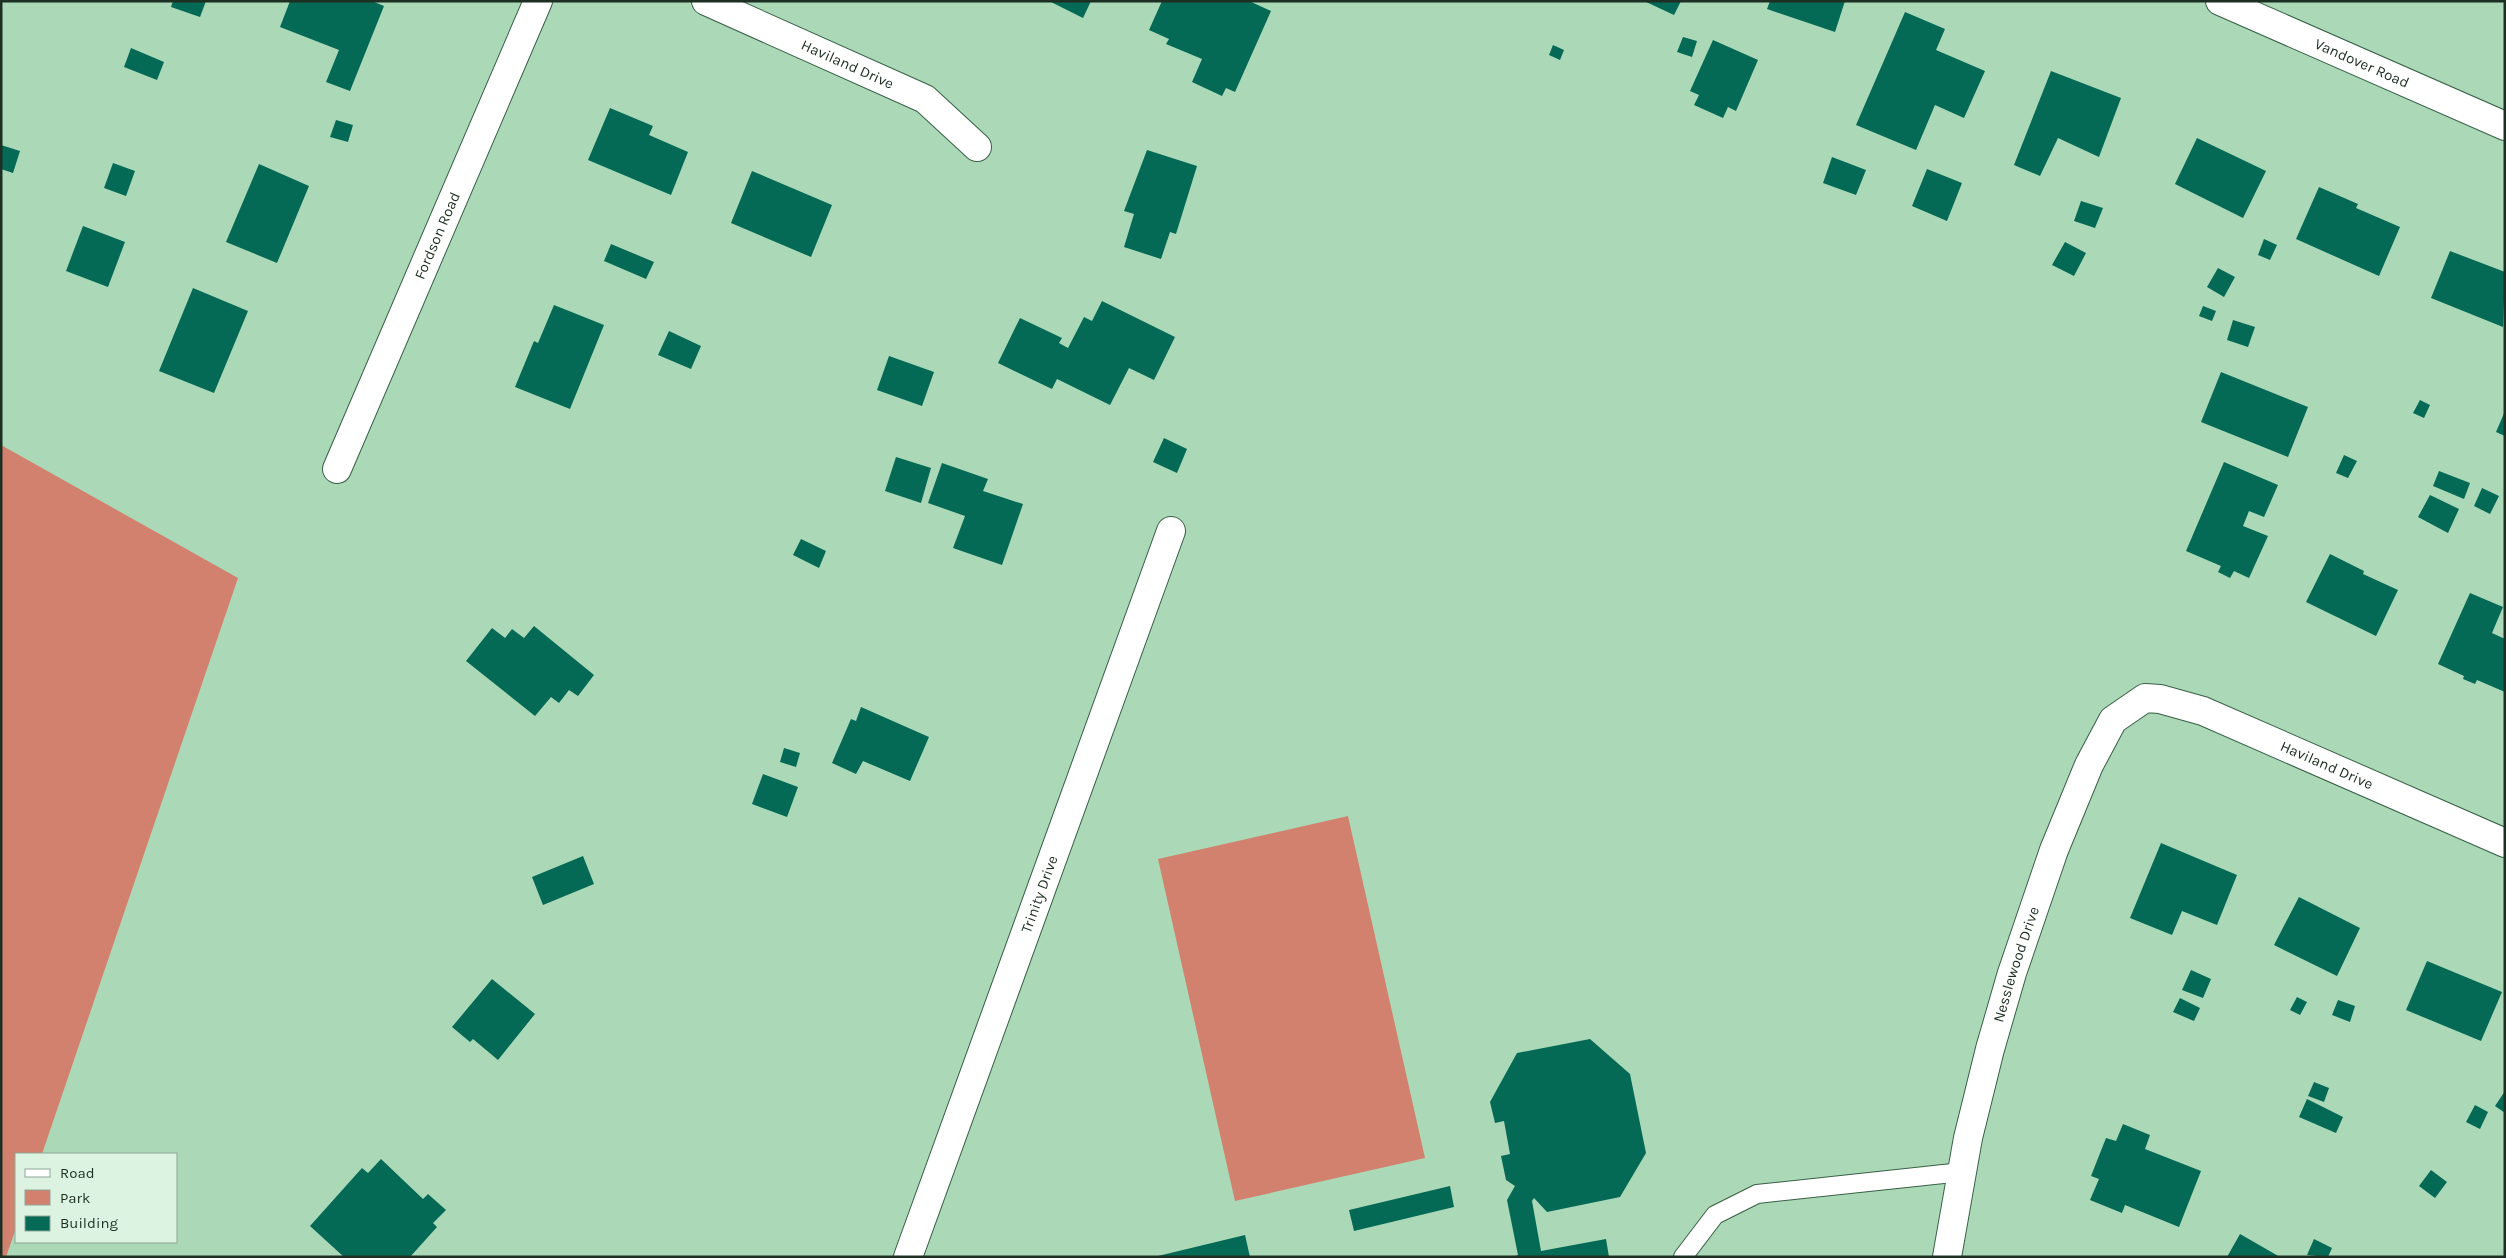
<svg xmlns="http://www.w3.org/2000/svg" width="2506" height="1258" viewBox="0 0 2506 1258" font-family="Karla,sans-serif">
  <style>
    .green { fill: #d2816f }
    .building { fill: #046955 }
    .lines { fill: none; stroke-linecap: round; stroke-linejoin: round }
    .lane-casing { stroke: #376045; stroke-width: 20 }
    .street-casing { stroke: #376045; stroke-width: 30 }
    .lane { stroke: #fff; stroke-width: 18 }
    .street { stroke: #fff; stroke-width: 28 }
    .labels { text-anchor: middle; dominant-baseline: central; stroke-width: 5; stroke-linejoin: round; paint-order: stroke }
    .street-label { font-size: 15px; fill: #1d2f22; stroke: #dcf3e2 }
  </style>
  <rect width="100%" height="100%" fill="#abd9b8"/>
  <path class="green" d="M1,445l237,133 -196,576h-26v74l-10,29h-5z
    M1348,816l77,342 -190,43 -77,-342z"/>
  <path class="building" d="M173,1h33l-6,16 -29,-10z
    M290,1h82l12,5 -34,85 -24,-9 13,-32 -59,-23z
    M1049,1h42l-8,17z
    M1162,1h87l22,10 -36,81 -9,-4 -4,8 -30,-14 10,-23 -36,-15 3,-5 -20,-9z
    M1644,1h37l-7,14z
    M1770,1h75l-10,31 -68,-23z
    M1905,12l40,17 -9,21 49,21 -21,47 -29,-13 -19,45 -60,-25z
    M1683,37l14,4 -5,16 -15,-5z
    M1713,40l45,20 -22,51 -8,-4 -5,11 -29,-13 5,-10 -9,-4z
    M1553,45l11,5 -4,10 -11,-5z
    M131,48l33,14 -7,18 -33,-13z
    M2051,71l70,27 -22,59 -41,-19 -18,38 -26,-11z
    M610,108l43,18 -4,9 39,17 -17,43 -83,-35z
    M336,120l17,5 -5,17 -18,-5z
    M2197,138l69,33 -23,47 -68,-34z
    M1,145l19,6 -7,22 -12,-4z
    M1147,150l50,16 -21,68 -6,-2 -9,27 -37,-12 10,-33 -10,-3z
    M1832,157l34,13 -10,25 -33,-12z
    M113,163l22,8 -9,25 -22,-8z
    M259,164l50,22 -32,77 -51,-21z
    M1927,169l35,14 -15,38 -35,-15z
    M752,171l80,34 -21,52 -80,-34z
    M2319,187l39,17 -2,4 44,19 -21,49 -83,-37z
    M2081,201l22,7 -8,20 -21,-7z
    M83,226l42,16 -17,45 -42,-16z
    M2264,239l13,6 -7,15 -12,-5z
    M2065,242l21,11 -12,23 -22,-11z
    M611,244l43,18 -8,17 -42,-18z
    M2450,251l55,21 -2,55 -72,-29z
    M2218,268l17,9 -11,20 -17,-10z
    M193,288l55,23 -34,82 -55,-22z
    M1102,301l73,36 -21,43 -25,-12 -19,37 -53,-26 -5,10 -54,-26 22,-45 42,20 -3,5 9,5 16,-31 8,4z
    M554,305l50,20 -34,84 -55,-22 19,-46 4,2z
    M2203,306l13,5 -4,10 -13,-5z
    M2233,320l22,7 -7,20 -21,-7z
    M669,331l32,15 -10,23 -33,-14z
    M889,356l45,16 -12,34 -45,-16z
    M2221,372l87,35 -20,50 -87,-35z
    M2420,400l10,5 -6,13 -11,-5z
    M2505,411v25l-9,-4z
    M1164,438l23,11 -10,24 -24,-11z
    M2344,455l13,6 -9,17 -12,-5z
    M896,457l35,11 -10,35 -36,-12z
    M2224,462l54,23 -14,32 -15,-6 -6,15 25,10 -19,42 -15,-7 -4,7 -12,-6 3,-6 -35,-15z
    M942,463l46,16 -5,12 40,13 -21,61 -49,-17 12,-32 -37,-13z
    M2439,471l31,12 -6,16 -31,-13z
    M2482,488l17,8 -9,18 -16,-8z
    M2430,495l29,14 -11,24 -30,-16z
    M801,539l25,12 -7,17 -26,-13z
    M2330,554l34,17 -1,3 35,16 -22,46 -70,-34z
    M2470,593l33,14 -11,26 13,6v53l-28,-12 -2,4 -12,-5 1,-3 -26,-12z
    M534,626l60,49 -16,21 -9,-6 -10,13 -8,-6 -16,19 -69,-55 26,-33 13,10 7,-9 12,9z
    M861,707l68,30 -19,44 -47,-20 -7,13 -24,-11 19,-44 5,2z
    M784,748l16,5 -4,14 -16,-5z
    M763,774l35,13 -11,30 -35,-13z
    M2161,843l76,32 -20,50 -35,-14 -10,24 -42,-17z
    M583,856l11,28 -51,21 -11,-28z
    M2299,897l61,31 -23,48 -63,-31z
    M2427,961l75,31 -21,49 -75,-31z
    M2191,970l20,9 -8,19 -21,-8z
    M492,979l43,35 -37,46 -25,-21 -3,3 -18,-15z
    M2297,997l10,5 -7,13 -10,-5z
    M2180,998l20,10 -6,13 -21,-9z
    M2338,1000l17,6 -5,16 -18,-7z
    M1590,1039l40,35 16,79 -26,44 -73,15 -13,-14 -2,3 9,50 65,-12 3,18h-96l5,-2 -11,-55 8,-14 -9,-6 -5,-24 9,-2 -6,-33 -9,2 -5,-21 27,-49z
    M2314,1082l15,6 -5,14 -16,-6z
    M2505,1091v22l-10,-7z
    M2307,1099l36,18 -7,16 -37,-16z
    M2475,1105l13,7 -8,17 -14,-7z
    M2123,1124l27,11 -5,14 56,22 -22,56 -54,-22 -3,8 -32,-13 9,-21 -8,-3 15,-38 10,3z
    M381,1159l42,40 5,-5 18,16 -13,13 4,4 -27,30h-66l-34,-31 52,-58 6,5z
    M2431,1170l16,12 -12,16 -16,-12z
    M1450,1186l4,21 -100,24 -5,-21z
    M2240,1234l40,23h-53z
    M1245,1235l5,22h-92v-1z
    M2314,1239l18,9 -4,9 -21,-2z"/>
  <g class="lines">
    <defs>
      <path id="lane" d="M1683,1257l32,-42 42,-21 205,-22"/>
      <g id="street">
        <path id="s1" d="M706,1l219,98 52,48"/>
        <path id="s2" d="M2220,1l285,125"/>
        <path id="s3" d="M337,469l201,-468"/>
        <path id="s4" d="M908,1257l263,-726"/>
        <path id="s5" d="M1947,1257l21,-119 22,-89 22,-76 42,-123 35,-85 24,-45 32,-22 15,1 43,12 302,132"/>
      </g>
    </defs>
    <use href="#lane" class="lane-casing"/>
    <use href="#street" class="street-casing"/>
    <use href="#lane" class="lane"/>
    <use href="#street" class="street"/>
  </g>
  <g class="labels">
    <g class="street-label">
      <text stroke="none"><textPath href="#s2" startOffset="155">Vandover Road</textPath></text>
      <text stroke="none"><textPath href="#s1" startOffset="155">Haviland Drive</textPath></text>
      <text stroke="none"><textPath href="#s3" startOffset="254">Fordson Road</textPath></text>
      <text stroke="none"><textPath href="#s5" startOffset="798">Haviland Drive</textPath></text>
      <text stroke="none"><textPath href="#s4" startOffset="386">Trinity Drive</textPath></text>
      <text stroke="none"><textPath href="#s5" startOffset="301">Nesslewood Drive</textPath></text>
    </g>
  </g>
  <rect width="2506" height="1258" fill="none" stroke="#1d2f22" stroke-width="5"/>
  <rect x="15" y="1153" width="162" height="90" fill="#dcf3e2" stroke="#90a595"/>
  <rect x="25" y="1169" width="25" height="8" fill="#ffffff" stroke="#90a595"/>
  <text x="60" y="1178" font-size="15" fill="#1d2f22">Road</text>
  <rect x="25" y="1190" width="25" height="15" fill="#d2816f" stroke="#90a595"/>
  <text x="60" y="1203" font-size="15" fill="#1d2f22">Park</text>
  <rect x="25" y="1216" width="25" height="15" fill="#046955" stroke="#90a595"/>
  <text x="60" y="1228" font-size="15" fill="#1d2f22">Building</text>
</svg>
